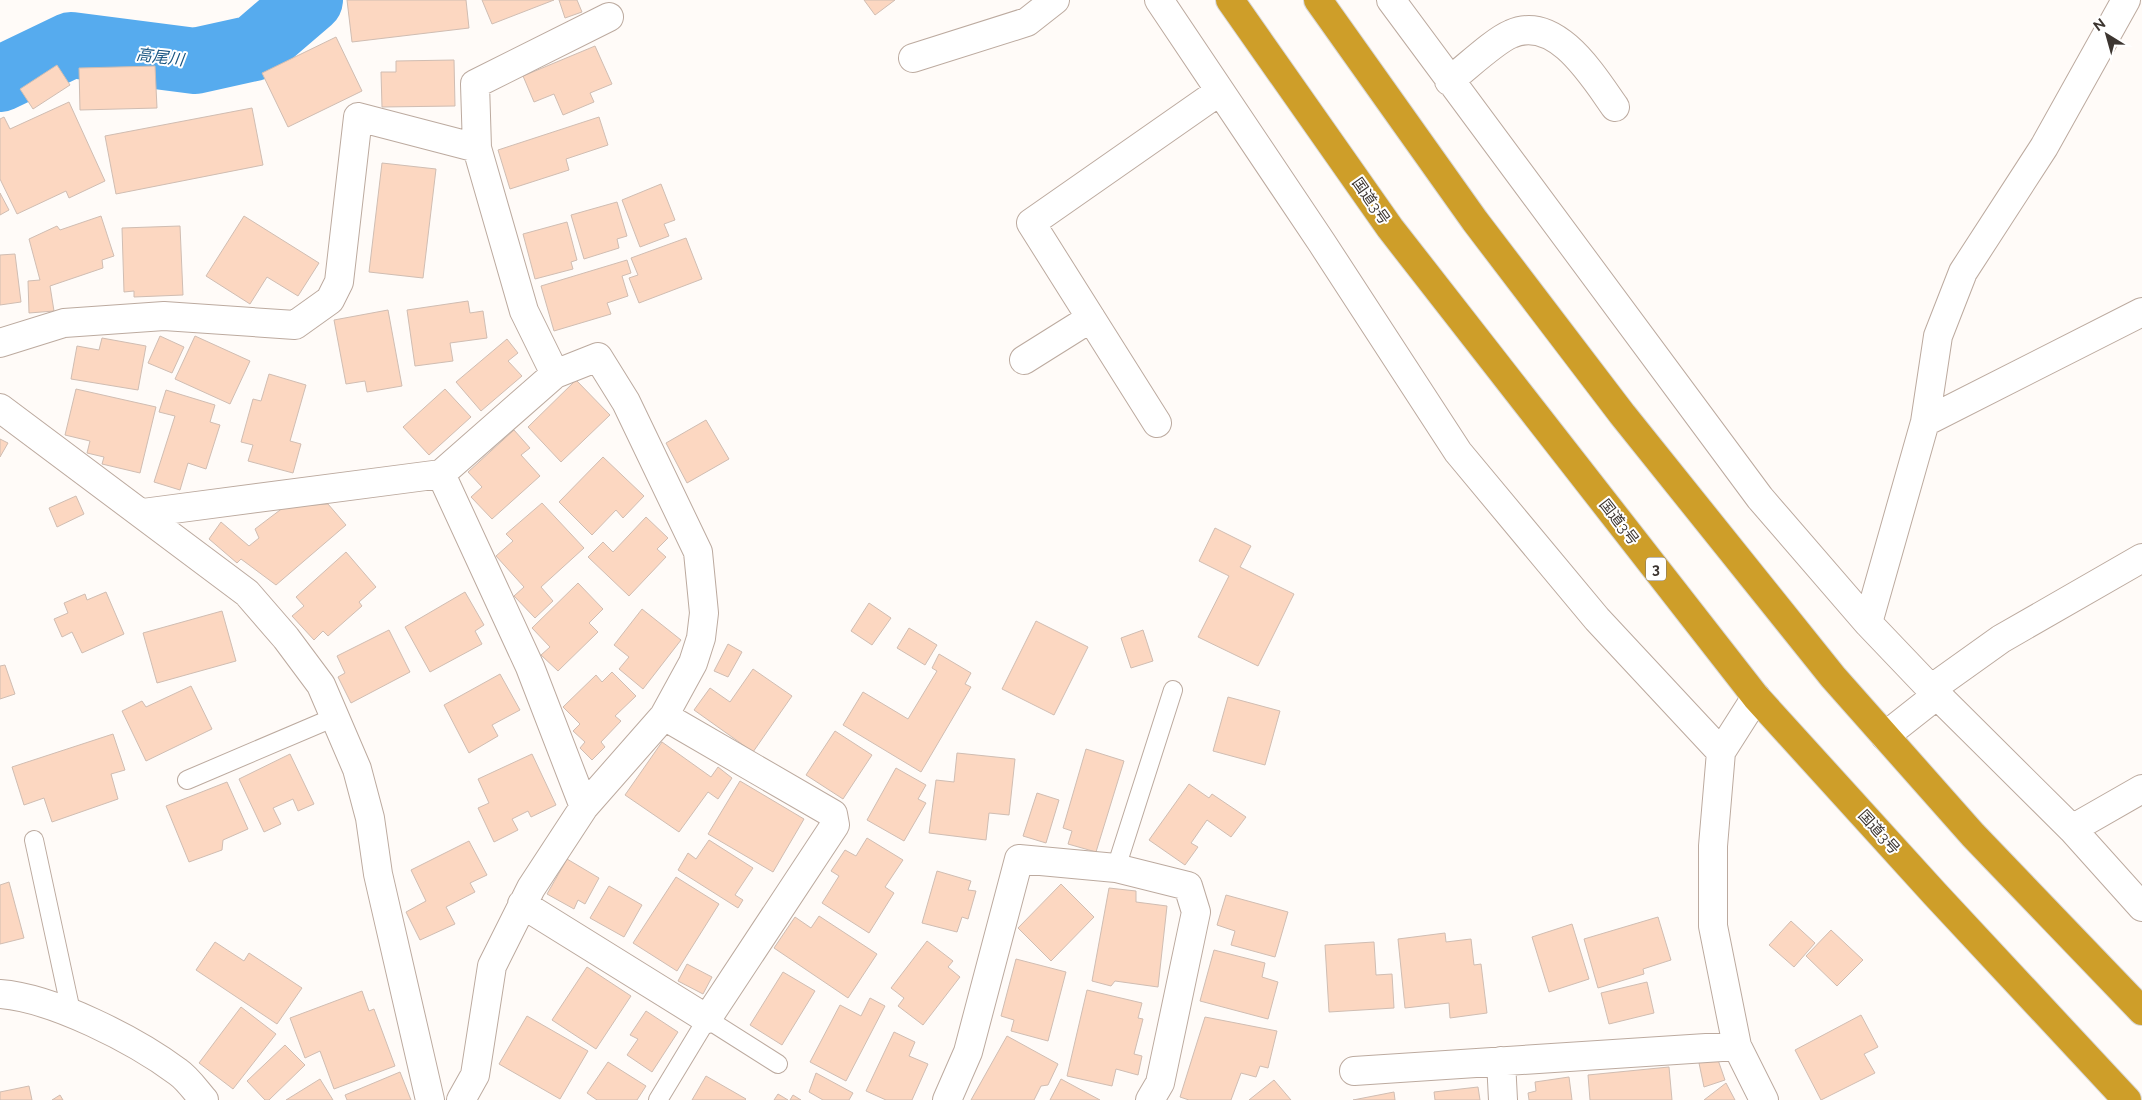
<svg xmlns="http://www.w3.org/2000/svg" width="2142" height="1100" viewBox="0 0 2142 1100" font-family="Raleway,'Noto Sans JP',sans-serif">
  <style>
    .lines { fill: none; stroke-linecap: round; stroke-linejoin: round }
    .river { stroke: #56abee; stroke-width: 66 }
    .building { fill: #fcd7c1; stroke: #d0bdb2 }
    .lane-casing { stroke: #bcaa9f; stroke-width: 20 }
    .street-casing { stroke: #bcaa9f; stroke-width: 30 }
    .highway-casing { stroke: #d8d7d6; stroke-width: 30 }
    .lane { stroke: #fff; stroke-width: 18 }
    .street { stroke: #fff; stroke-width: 28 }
    .highway { stroke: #ce9e29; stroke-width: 28 }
    .labels { text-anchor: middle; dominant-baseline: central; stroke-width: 4; stroke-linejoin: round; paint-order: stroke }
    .shield { fill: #fff; stroke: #76726e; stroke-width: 1 }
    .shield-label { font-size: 14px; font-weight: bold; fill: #3c3530 }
    .street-label { font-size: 15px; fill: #3c3530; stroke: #fff }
    .water-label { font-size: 16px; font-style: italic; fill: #195683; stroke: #fff }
  </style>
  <rect width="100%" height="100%" fill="#fffbf8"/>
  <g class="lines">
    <path class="river" d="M0,79l71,-34 124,16 59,-13 56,-48"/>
  </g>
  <path class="building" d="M347,0h119l3,28 -117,14z
    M482,0h72l-62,24z
    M559,0h18l5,12 -17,6z
    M864,0h31l-20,15z
    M336,37l26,54 -74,36 -26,-54z
    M595,46l17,38 -22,9 4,9 -31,13 -9,-21 -20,8 -11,-26z
    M454,60l1,46 -73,1 -1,-35h15v-11z
    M57,65l13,20 -37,24 -13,-20z
    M155,66l2,42 -77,2 -1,-42z
    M69,102l36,79 -36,17 -3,-7 -49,23 -17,-35v-60l4,-2 6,12z
    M252,108l11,57 -147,29 -11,-58z
    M599,117l9,28 -42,14 3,11 -59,19 -12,-39z
    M382,163l54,6 -13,109 -54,-6z
    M661,184l14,36 -11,4 5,12 -29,11 -18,-47z
    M0,193l9,17 -9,5z
    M617,202l10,34 -10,3 2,9 -35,11 -13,-44z
    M101,216l13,40 -12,4 1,8 -53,18 4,25 -25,2 -1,-32 12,-1 -11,-41 28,-13 3,4z
    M244,216l75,47 -21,33 -31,-19 -17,27 -44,-28z
    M567,222l10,38 -6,2 2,7 -38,10 -12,-45z
    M180,226l3,69 -49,2v-6l-10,1 -2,-64z
    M686,238l16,41 -63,24 -10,-25 9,-3 -7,-17z
    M15,254l6,48 -21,3v-50z
    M627,260l4,13 -9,3 6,20 -21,7 4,11 -57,17 -13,-45z
    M468,301l2,12 13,-2 4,27 -37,5 3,18 -38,5 -8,-56z
    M388,310l14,76 -35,6 -2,-11 -19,3 -12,-64z
    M160,336l24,11 -12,26 -24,-10z
    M195,336l55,25 -20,43 -55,-25z
    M102,338l44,8 -8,44 -67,-11 6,-33 22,4z
    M507,339l11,14 -10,8 14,15 -41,35 -25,-29z
    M269,374l37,11 -16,56 11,3 -8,29 -45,-12 5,-16 -12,-3 12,-43 8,2z
    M576,380l34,35 -49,47 -33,-35z
    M76,389l80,18 -16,66 -38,-9 2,-7 -17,-4 3,-12 -25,-6z
    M445,389l26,28 -42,38 -26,-28z
    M166,390l49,15 -5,17 10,3 -14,44 -18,-6 -8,27 -26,-8 21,-66 -16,-4z
    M706,420l23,39 -42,24 -21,-40z
    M514,430l16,18 -9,7 19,21 -48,43 -21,-22 11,-10 -14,-15z
    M0,439l8,4 -8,14z
    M603,457l41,39 -21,22 -7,-8 -24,25 -33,-33z
    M76,496l8,18 -27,13 -8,-19z
    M542,503l42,45 -43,39 12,14 -18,17 -21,-22 10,-9 -28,-31 17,-15 -7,-7z
    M328,504l18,21 -70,60 -35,-26 -4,4 -28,-24 12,-17 28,24 10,-8 -4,-9 29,-22z
    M646,517l22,21 -11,11 9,8 -37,39 -41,-39 15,-15 10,10z
    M1215,528l36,18 -11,21 54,27 -36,72 -60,-29 31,-61 -30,-15z
    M346,552l30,35 -17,15 3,4 -34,30 -5,-5 -9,9 -22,-24 12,-10 -8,-9z
    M578,583l25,26 -14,14 9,9 -40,39 -17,-16 9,-8 -18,-19z
    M106,592l18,42 -42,19 -10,-21 -10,5 -8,-18 14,-6 -4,-10 21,-9 2,6z
    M465,592l19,33 -9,6 7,13 -52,28 -25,-45z
    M869,603l22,15 -19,27 -21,-14z
    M642,609l39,31 -38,49 -24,-20 10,-12 -15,-12z
    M222,611l14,50 -79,22 -14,-50z
    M1036,621l52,26 -34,68 -52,-26z
    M909,628l28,17 -12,20 -28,-17z
    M389,630l21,42 -59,31 -13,-26 7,-4 -8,-17z
    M1143,630l10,31 -22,7 -10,-30z
    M728,644l14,8 -14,25 -14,-6z
    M939,654l32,19 -6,11 6,3 -50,85 -78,-47 20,-33 45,27 29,-48 -5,-3z
    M5,665l10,29 -15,5v-33z
    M753,669l39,27 -39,56 -59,-42 16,-22 20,14z
    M612,672l24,24 -21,20 6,5 -20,21 4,5 -13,13 -12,-12 5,-6 -12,-11 7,-7 -17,-17 33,-32 6,7z
    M500,674l20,36 -28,15 6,11 -29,17 -25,-48z
    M191,686l21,43 -66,32 -24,-50 20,-10 4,6z
    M1228,697l52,14 -15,54 -52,-14z
    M835,731l37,24 -29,44 -37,-24z
    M113,734l12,36 -14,4 7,25 -66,23 -8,-24 -20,7 -12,-38z
    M662,742l49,35 7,-10 14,11 -14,21 -10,-7 -29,40 -54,-37z
    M1086,749l38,12 -28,91 -28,-8 4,-13 -9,-3z
    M957,753l58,6 -6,56 -20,-2 -3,27 -57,-7 7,-53 18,2z
    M290,754l24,50 -16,7 -5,-12 -20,9 8,16 -17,8 -25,-53z
    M532,754l24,51 -25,12 -3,-6 -16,8 6,11 -24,12 -16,-34 11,-5 -11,-24z
    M896,768l30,17 -8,14 8,4 -22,38 -37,-21z
    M740,781l64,38 -31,53 -65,-38z
    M227,782l21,47 -25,11 -1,10 -33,12 -23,-56z
    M1189,784l20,14 3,-4 34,23 -15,20 -24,-17 -16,23 7,4 -13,18 -36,-25z
    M1037,793l22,7 -13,43 -23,-7z
    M867,838l36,22 -18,27 9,6 -25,40 -47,-30 17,-27 -8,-5 14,-21 11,6z
    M709,840l44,28 -18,27 8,5 -5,8 -60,-38 10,-17 8,6z
    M469,841l18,34 -17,8 5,9 -29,15 9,17 -35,16 -14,-28 20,-11 -15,-31z
    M567,859l32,19 -14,26 -7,-4 -4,9 -27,-15z
    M937,871l34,10 -3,9 8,1 -8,28 -6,-2 -5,15 -35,-9z
    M676,877l43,27 -42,67 -44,-28z
    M9,882l15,56 -24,6v-59z
    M1061,884l33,33 -43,44 -33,-33z
    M609,886l33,19 -18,32 -34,-19z
    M1109,888l27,3v11l31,4 -9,81 -43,-6 -4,5 -19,-5z
    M1226,895l62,17 -13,45 -44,-12 4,-14 -18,-6z
    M819,916l58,38 -29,44 -74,-50 21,-31 16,11z
    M1658,917l13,43 -28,9 1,5 -46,14 -14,-49z
    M1791,921l24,22 -21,24 -25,-22z
    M1572,924l17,55 -40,13 -17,-55z
    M1831,930l32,30 -26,26 -31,-30z
    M1445,933l1,9 25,-3 3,26 7,-1 6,49 -37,5 -1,-15 -44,5 -7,-69z
    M927,941l26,20 -5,6 12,10 -37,48 -25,-19 6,-8 -13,-10z
    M215,942l29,19 5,-8 53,35 -25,36 -81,-54z
    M1374,942l2,33 16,-1 2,34 -65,4 -4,-67z
    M1214,950l51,13 -3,14 16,5 -10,37 -68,-18z
    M1016,959l50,13 -18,69 -37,-10 3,-11 -13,-4z
    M687,964l25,13 -9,17 -25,-13z
    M587,967l44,29 -35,53 -44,-29z
    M783,972l32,19 -33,54 -32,-20z
    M1647,982l7,31 -45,11 -8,-31z
    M1087,990l55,13 -4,15 5,1 -9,35 8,2 -4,19 -22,-6 -4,17 -45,-10z
    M362,991l7,20 5,-2 21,57 -61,23 -14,-38 -15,7 -15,-40z
    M870,998l15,8 -39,75 -36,-19 30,-57 21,11z
    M241,1007l35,27 -43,55 -34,-26z
    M646,1011l32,21 -26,40 -25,-17 11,-16 -8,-4z
    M1861,1015l17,32 -14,7 11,19 -54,27 -26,-50z
    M527,1016l61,35 -28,48 -61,-35z
    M1205,1017l72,14 -9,37 -8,-2 -4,11 -15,-4 -10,27h-42l-9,-3z
    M894,1032l21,10 -6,14 19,8 -16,36h-26l-20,-9z
    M1007,1036l51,28 -10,21 -7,1 -7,14h-63z
    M285,1045l20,20 -36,35h-4l-18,-19z
    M1717,1057l8,23 -21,7 -5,-24z
    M608,1062l38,24 -9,14h-40l-10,-7z
    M1669,1067l3,33h-82l-2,-25z
    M400,1072l11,28h-64l-2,-5z
    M816,1073l37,20 -4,7h-26l-14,-8z
    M706,1076l40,23 -1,1h-53z
    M1569,1077l3,23h-43l-1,-7 8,-2 -1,-9z
    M320,1079l13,21h-47z
    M1061,1079l39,21h-50z
    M1274,1080l17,20h-42z
    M1726,1083l9,17h-31z
    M29,1086l3,14h-32v-8z
    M1478,1087l2,13h-45l-1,-8z
    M1394,1092l1,8h-42z
    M778,1094l10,6h-14z
    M60,1095l3,5h-11z
    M793,1095l8,5h-11z"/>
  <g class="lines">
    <defs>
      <path id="lane" d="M187,780l148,-63
        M34,840l38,176
        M1116,868l57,-178
        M658,1100l49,-81 71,45"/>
      <path id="street" d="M1159,0l163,243 136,209 139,167 124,133
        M1391,0l369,498 108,125 63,66 141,140 70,78
        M913,58l114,-36 28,-22
        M1449,81c16,-12 45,-40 62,-47 45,-20 82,42 104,73
        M0,343l64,-20 100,-7 131,9 35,-25 9,-18 19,-165 119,31
        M1024,360l67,-42
        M555,374l-31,-63 -47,-163 -2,-64 134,-67
        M0,408l247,185 39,45 35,47 36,84 13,49 8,56 52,226
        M1925,422l217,-110
        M1157,423l-126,-200 189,-132
        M441,474l89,193 54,140
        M143,513l298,-39 114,-100 43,-17 28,45 72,150 6,61 -3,25 -8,25 -29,53 -80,91 -53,81 -39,78 -17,109 -14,25
        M1868,623l57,-201 13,-86 25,-64 81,-125 82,-147
        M1931,689l70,-50 141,-81
        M1756,697l-35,55 -8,94v80l24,120 27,54
        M1885,736l52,-41
        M2072,829l70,-40
        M522,904l185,115 128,-194 -2,-11 -169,-98
        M0,994c53,4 135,46 178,78 10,7 18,19 26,28
        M1501,1061l2,39
        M1354,1071l383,-25
        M947,1100l21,-48 51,-193 97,9 72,18 8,26 -36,171 -10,17"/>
      <path id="highway" d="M1230,0l160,228 366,469 179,197 192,206
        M1318,0l157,221 147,193 211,263 140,158 169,176"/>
    </defs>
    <use href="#lane" class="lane-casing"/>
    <use href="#street" class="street-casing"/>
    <use href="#highway" class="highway-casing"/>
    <use href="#lane" class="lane"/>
    <use href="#street" class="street"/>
    <use href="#highway" class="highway"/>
  </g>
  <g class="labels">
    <rect class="shield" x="1646" y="557.5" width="20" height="23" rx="4"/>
    <g class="shield-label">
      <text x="1656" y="569">3</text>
    </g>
    <g class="street-label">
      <text transform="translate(1371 201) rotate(55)">国道3号</text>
      <text transform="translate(1619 522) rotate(52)">国道3号</text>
      <text transform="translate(1879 832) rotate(48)">国道3号</text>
    </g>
    <g class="water-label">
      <text transform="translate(160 57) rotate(7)">高尾川</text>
    </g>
  </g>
  <g transform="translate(2107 35) rotate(323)" stroke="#ffffff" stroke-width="4" paint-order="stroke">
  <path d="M0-4L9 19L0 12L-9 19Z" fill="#3c3530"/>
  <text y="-8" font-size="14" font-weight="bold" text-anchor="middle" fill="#3c3530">N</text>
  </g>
</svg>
